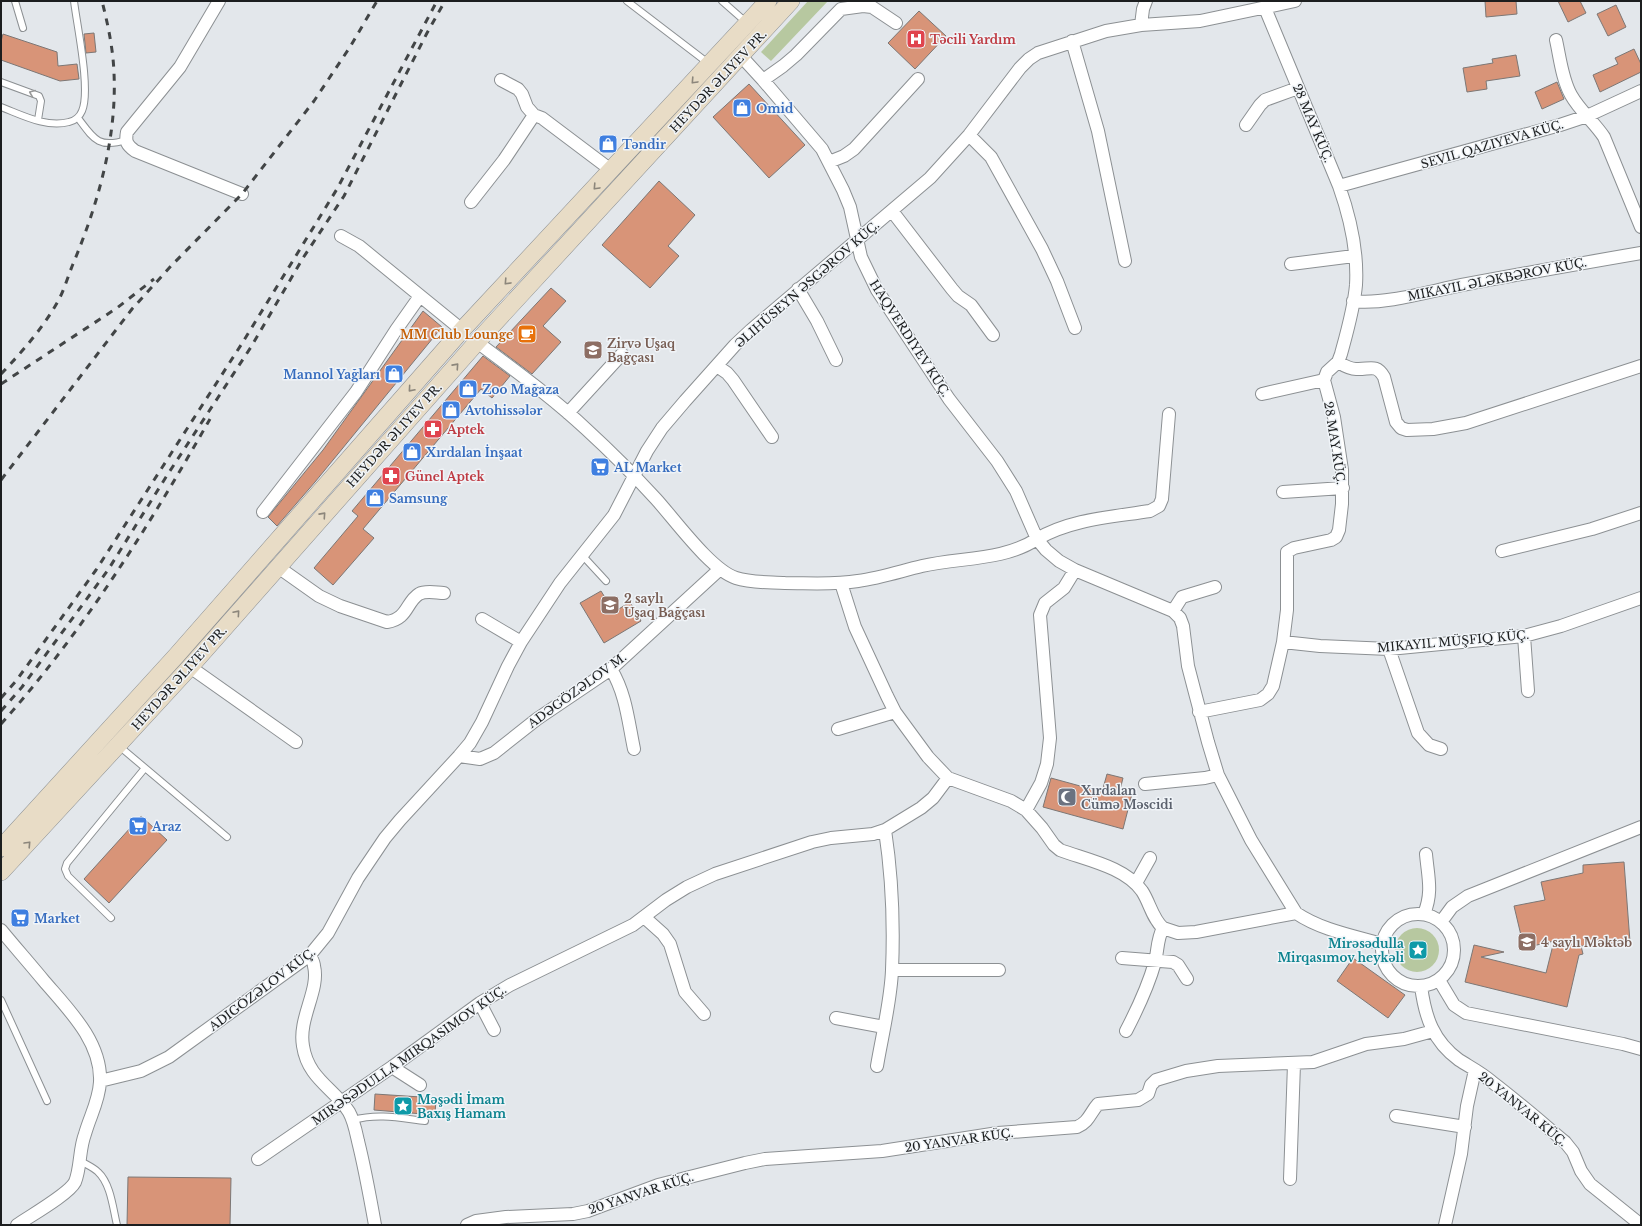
<svg xmlns="http://www.w3.org/2000/svg" width="1642" height="1226" viewBox="0 0 1642 1226" font-family="'Libre Baskerville',serif">
  <style>
    .green { fill: #b7c8a0 }
    .building { fill: #d89478; stroke: #7c7775 }
    .lines { fill: none; stroke-linecap: round; stroke-linejoin: round }
    .service-casing { stroke: #8c9093; stroke-width: 8 }
    .minor-casing { stroke: #8c9093; stroke-width: 14 }
    .secondary-casing { stroke: #8c9093; stroke-width: 18 }
    .service { stroke: #fff; stroke-width: 6 }
    .minor { stroke: #fff; stroke-width: 12 }
    .secondary { stroke: #e8dcc6; stroke-width: 17 }
    .rail { stroke: #424546; stroke-width: 3; stroke-dasharray: 7 7; stroke-linecap: butt }
    .oneway { stroke: #8c867b }
    .oneway2 { stroke: #999a9a }
    .labels { text-anchor: middle; dominant-baseline: central; stroke-width: 3; stroke-linejoin: round; paint-order: stroke }
    .health-label { font-size: 12px; font-weight: bold; fill: #be3a42; stroke: #f0f4f8; text-anchor: start }
    .street-label { font-size: 12px; fill: #1c1e1f; stroke: #f0f4f8 }
    .shop-label { font-size: 12px; font-weight: bold; fill: #366cbe; stroke: #f0f4f8; text-anchor: start }
    .food-label { font-size: 12px; font-weight: bold; fill: #c56008; stroke: #f0f4f8; text-anchor: end }
    .education-label { font-size: 12px; font-weight: bold; fill: #785e54; stroke: #f0f4f8; text-anchor: start }
    .worship-label { font-size: 12px; font-weight: bold; fill: #5b616d; stroke: #f0f4f8; text-anchor: start }
    .culture-label { font-size: 12px; font-weight: bold; fill: #0d838f; stroke: #f0f4f8; text-anchor: end }
  </style>
  <rect width="100%" height="100%" fill="#e3e7eb"/>
  <path class="green" d="M808,1h20l-57,60 -10,-9z
    M1395 950a22 22 0 1 1 44 0a22 22 0 1 1-44 0Z"/>
  <path class="building" d="M1485,1h31l1,13 -31,3z
    M1558,1h22l6,12 -18,9z
    M1616,5l10,22 -18,9 -11,-22z
    M919,11l27,25 -31,33 -27,-26z
    M94,33l2,19 -10,1 -2,-19z
    M3,34l54,18 1,14 19,-2 2,15 -19,2 -59,-21v-19z
    M1634,49l7,15v8l-41,20 -7,-17 25,-11 -3,-6z
    M1516,55l4,21 -34,5 1,8 -20,3 -4,-24 30,-5 -1,-4z
    M1557,82l7,17 -22,10 -7,-17z
    M749,84l56,61 -36,33 -56,-61z
    M659,181l36,34 -27,31 11,10 -29,32 -48,-43z
    M551,288l15,13 -23,25 18,16 -29,32 -36,-27z
    M423,311l19,16 -127,155 -38,44 -9,-9 55,-67z
    M483,356l27,20 -18,22 -11,-9 -118,140 11,9 -41,47 -19,-17 44,-52 -6,-5z
    M601,591l13,21 16,-10 11,19 -37,22 -24,-40z
    M1107,774l16,4 -3,12 12,4 -9,35 -80,-22 8,-29 51,14z
    M141,816l26,24 -58,63 -25,-24z
    M1624,862l6,80 -49,4 2,8 -4,1 -12,52 -102,-25 9,-37 30,7 -23,5 65,16 8,-32 -30,7 -10,-42 31,-6 -4,-18 42,-9v-8z
    M1353,958l52,37 -17,23 -51,-37z
    M375,1094l61,4 -1,17 -61,-5z
    M128,1177l103,1 -1,47h-103z"/>
  <g class="lines">
    <defs>
      <path id="service" d="M15,1l8,27
        M627,1l81,62
        M722,1l25,22
        M1,82l38,14 2,5 -3,19
        M1,107c21,8 45,21 68,15 6,-1 11,-6 13,-11 9,-21 -5,-85 -8,-110
        M78,118c15,20 20,31 48,22
        M582,555l24,26
        M119,746l108,91
        M111,918l-43,-42 -3,-7 2,-6 78,-95
        M1,1000l46,101
        M353,1120c25,-7 47,-2 72,1
        M79,1160c6,4 14,7 19,12 13,12 15,37 19,53"/>
      <path id="minor" d="M219,1l-39,66 -53,65c-2,10 0,13 8,19l107,43
        M1141,25l2,-16 3,-8
        M1556,40c4,18 6,39 15,55 9,16 23,27 33,42l37,90
        M1072,41l26,90 27,130
        M741,56l22,24 59,69 21,41 7,17 11,50 16,33 72,109 48,62 19,30 21,48c34,-20 75,-22 113,-28l9,-5 3,-7 7,-85
        M501,80l17,9 4,5 5,13 7,8
        M763,80l20,-14 13,-11 45,-46 22,-3 9,1 24,16
        M1246,125l14,-20 5,-5 33,-12
        M969,135l22,22 51,92 15,32 18,47
        M829,162l15,-6 10,-7 64,-70
        M1339,186l221,-61 27,-9 54,-25
        M471,202l33,-42 30,-45 8,3 69,52
        M892,211l60,78 6,7 13,9 22,30
        M341,236l18,10 103,84
        M1291,264l63,-8
        M798,289l19,32 19,39
        M1353,301c34,4 80,-11 114,-17 58,-11 116,-21 174,-31
        M477,342c37,28 75,55 109,87 24,22 48,46 70,70 19,21 55,71 80,79 15,5 33,4 49,5 24,0 49,2 73,-2 22,-3 43,-10 64,-15 39,-9 81,-5 115,-27l9,11 13,11 16,9 98,41 7,7 3,8 5,40 6,23 14,53 10,33 33,65 45,73c25,17 58,23 86,31
        M1338,362c5,3 11,7 18,7 13,1 20,-6 28,8l12,45 5,6 6,2 26,-1 33,-6 175,-57
        M717,366l10,7 6,7 39,57
        M1262,394l62,-14
        M568,413l54,-59
        M1283,492l60,-4
        M263,512l93,-120 40,-62 24,-34
        M1502,551l90,-22 49,-16
        M278,567l41,29 21,10 47,16c21,-3 19,-20 32,-28 7,-4 18,-1 25,-1
        M841,583l14,44 32,69 8,16 33,45 20,21 63,23 15,9 16,18 12,17 6,5c27,10 65,17 82,41 8,12 10,27 21,37 -6,11 -5,22 -8,34 -7,25 -17,46 -29,69
        M1173,611l9,-14 33,-10
        M482,619l39,23
        M1524,636l4,55
        M1283,642l37,4 69,3 135,-13 37,-10 80,-28
        M1389,649l29,84 11,12 12,4
        M190,667l106,75
        M611,669c15,25 17,51 23,80
        M1199,712l61,-12 8,-6 5,-8 10,-44 4,-32v-58l7,-4 37,-8 5,-3 3,-7 3,-26v-34l-8,-53 -10,-37 3,-8 11,-10 3,-8c6,-22 13,-46 15,-69 2,-34 -6,-68 -17,-99l-74,-178
        M838,729l57,-17
        M459,756l21,3 14,-6 43,-34 74,-50 109,-100
        M1145,784l60,-6 13,-3
        M1026,810l15,-27 6,-19 3,-26 -10,-123 5,-12 19,-15 11,-18
        M1136,883l14,-25
        M1382 950a36 36 0 1 1 72 0a36 36 0 1 1-72 0Z
        M1424,914c9,-22 4,-37 2,-60
        M644,917l19,17 7,10 15,48 19,22
        M1441,922l11,-15 16,-11 173,-69
        M1163,928l15,5 18,-1 100,-19
        M1,930c14,17 29,34 43,51 24,28 58,61 56,101 -1,19 -10,34 -15,52 -6,15 -4,33 -10,48 -6,12 -45,34 -58,43
        M310,955c1,3 4,7 4,11 6,24 -16,52 -11,80 5,33 31,42 46,66 5,9 7,20 9,29 7,28 12,56 17,84
        M1122,958l51,4 5,3 9,14
        M892,970h107
        M1439,980l15,25 12,8 157,31 18,5
        M1421,986c4,31 12,55 38,74 11,7 23,13 33,22 25,19 49,40 73,60l8,10 8,19 9,13 51,41
        M480,1003l14,27
        M836,1018l48,9
        M877,1066c5,-30 14,-66 15,-96 2,-47 0,-94 -7,-140
        M392,1067l28,18
        M100,1081l41,-10 28,-14 141,-102 18,-22 30,-55 27,-40 15,-18 59,-64 11,-13 12,-21 26,-56 13,-24 39,-59 54,-68 33,-64 15,-23 23,-27 50,-56 16,-15 179,-152 39,-43 51,-67 9,-9 9,-6 68,-22 35,-6 59,-4 95,-20
        M1396,1116l69,11
        M258,1159l134,-92 88,-64 30,-18 123,-60 33,-25 21,-13 28,-13 97,-32 19,-4 42,-4 12,-4 36,-22 12,-10 15,-20
        M1290,1179l4,-115
        M467,1225l9,-4 30,-4 67,-3 15,-3 70,-26 87,-22 20,-4 117,-8 116,-18 79,-6c12,-5 13,-14 21,-23l40,-4 10,-6 3,-9 5,-5 30,-9 32,-5 95,-4 53,-18 38,-5 29,-8
        M1445,1225l16,-71 6,-48 8,-36"/>
      <path id="secondary" d="M1,848l175,-192 286,-326 306,-329
        M1,872l189,-205 287,-325 314,-341"/>
    </defs>
    <use href="#service" class="service-casing"/>
    <use href="#minor" class="minor-casing"/>
    <use href="#secondary" class="secondary-casing"/>
    <use href="#service" class="service"/>
    <use href="#minor" class="minor"/>
    <use href="#secondary" class="secondary"/>
    <path class="rail" d="M1,374c21,-22 41,-45 56,-71 7,-12 11,-27 16,-39 25,-60 44,-126 41,-191 -1,-25 -6,-48 -12,-72
      M1,384l116,-76 37,-29
      M1,480l131,-171 39,-43 71,-72 72,-93 36,-54 27,-46
      M1,698l15,-17 80,-111 145,-225 96,-156 100,-188
      M1,711l21,-24 86,-117 58,-93 85,-130 52,-89 41,-62 83,-163 18,-32
      M1,724c82,-92 148,-198 209,-305"/>
  </g>
  <defs><path id="oneway-chevron" d="M-2-3.5L2.5 0L-2 3.5" fill="none" stroke-width="1.6" stroke-linecap="round" stroke-linejoin="round"/></defs>
  <g class="oneway">
    <use href="#oneway-chevron" transform="translate(694 81) rotate(133)"/>
    <use href="#oneway-chevron" transform="translate(596 187) rotate(133)"/>
    <use href="#oneway-chevron" transform="translate(507 282) rotate(133)"/>
    <use href="#oneway-chevron" transform="translate(456 366) rotate(-48)"/>
    <use href="#oneway-chevron" transform="translate(411 389) rotate(131)"/>
    <use href="#oneway-chevron" transform="translate(323 515) rotate(-48)"/>
    <use href="#oneway-chevron" transform="translate(237 613) rotate(-49)"/>
    <use href="#oneway-chevron" transform="translate(28 844) rotate(-47)"/>
  </g>
  <use class="oneway2" href="#oneway-chevron" transform="translate(32 93) rotate(-157)"/>
  <defs>
    <symbol id="hospital-square" viewBox="-11 -11 22 22"><rect x="-9" y="-9" width="18" height="18" rx="4" fill="#e0444e" stroke="#f0f4f8"/><path d="M-5-5h3v3.5h4V-5h3V5h-3V1.5h-4V5h-3Z" fill="#fff"/></symbol>
    <symbol id="shop-square" viewBox="-11 -11 22 22"><rect x="-9" y="-9" width="18" height="18" rx="4" fill="#3f7fe0" stroke="#f0f4f8"/><path d="M-5-2.5h2.3a2.7 3.5 0 0 1 5.4 0H5L5.5 6h-11ZM-1.5-2.5h3a1.5 2.3 0 0 0-3 0Z" fill="#fff"/></symbol>
    <symbol id="cafe-square" viewBox="-11 -11 22 22"><rect x="-9" y="-9" width="18" height="18" rx="4" fill="#e8710a" stroke="#f0f4f8"/><path d="M-5.5-4.5H6V0H3Q3 3.5 0 3.5H-2.5Q-5.5 3.5-5.5 0ZM3-3.2v2h1.7v-2ZM-6 4.5H4V6H-6Z" fill="#fff"/></symbol>
    <symbol id="school-square" viewBox="-11 -11 22 22"><rect x="-9" y="-9" width="18" height="18" rx="4" fill="#8d6e63" stroke="#f0f4f8"/><path d="M0-5L7-2L0 1L-7-2ZM-4 1L0 2.5L4 1V4Q0 6-4 4Z" fill="#fff"/></symbol>
    <symbol id="pharmacy-square" viewBox="-11 -11 22 22"><rect x="-9" y="-9" width="18" height="18" rx="4" fill="#e0444e" stroke="#f0f4f8"/><path d="M-2-6h4v4h4v4h-4v4h-4v-4h-4v-4h4Z" fill="#fff"/></symbol>
    <symbol id="supermarket-square" viewBox="-11 -11 22 22"><rect x="-9" y="-9" width="18" height="18" rx="4" fill="#3f7fe0" stroke="#f0f4f8"/><path d="M-6-5.5h2.5l.6 2H6L4.5 2H-2.5L-4.4-4H-6ZM-1.5 3.2a1.3 1.3 0 1 0 .1 0ZM3 3.2a1.3 1.3 0 1 0 .1 0Z" fill="#fff"/></symbol>
    <symbol id="mosque-square" viewBox="-11 -11 22 22"><rect x="-9" y="-9" width="18" height="18" rx="4" fill="#6b7280" stroke="#f0f4f8"/><path d="M3.5-4.9A6 6 0 1 0 3.5 4.9A5 5 0 1 1 3.5-4.9Z" fill="#fff"/></symbol>
    <symbol id="sight-square" viewBox="-11 -11 22 22"><rect x="-9" y="-9" width="18" height="18" rx="4" fill="#0f9aa8" stroke="#f0f4f8"/><path d="M0-6L1.8-2.2L6-1.7L2.9 1.2L3.7 5.4L0 3.3L-3.7 5.4L-2.9 1.2L-6-1.7L-1.8-2.2Z" fill="#fff"/></symbol>
  </defs>
  <g fill-rule="evenodd">
    <use href="#hospital-square" x="905" y="28" width="22" height="22"/>
    <use href="#shop-square" x="731" y="97" width="22" height="22"/>
    <use href="#shop-square" x="597" y="133" width="22" height="22"/>
    <use href="#cafe-square" x="516" y="323" width="22" height="22"/>
    <use href="#school-square" x="582" y="339" width="22" height="22"/>
    <use href="#shop-square" x="383" y="363" width="22" height="22"/>
    <use href="#shop-square" x="457" y="378" width="22" height="22"/>
    <use href="#shop-square" x="440" y="399" width="22" height="22"/>
    <use href="#pharmacy-square" x="422" y="418" width="22" height="22"/>
    <use href="#shop-square" x="401" y="441" width="22" height="22"/>
    <use href="#supermarket-square" x="589" y="456" width="22" height="22"/>
    <use href="#pharmacy-square" x="380" y="465" width="22" height="22"/>
    <use href="#shop-square" x="364" y="487" width="22" height="22"/>
    <use href="#school-square" x="599" y="594" width="22" height="22"/>
    <use href="#mosque-square" x="1056" y="786" width="22" height="22"/>
    <use href="#supermarket-square" x="127" y="815" width="22" height="22"/>
    <use href="#supermarket-square" x="9" y="907" width="22" height="22"/>
    <use href="#school-square" x="1516" y="931" width="22" height="22"/>
    <use href="#sight-square" x="1407" y="939" width="22" height="22"/>
    <use href="#sight-square" x="392" y="1095" width="22" height="22"/>
  </g>
  <g class="labels">
    <g class="health-label">
      <text x="930" y="39">Təcili Yardım</text>
      <text x="447" y="429">Aptek</text>
      <text x="405" y="476">Günel Aptek</text>
    </g>
    <g class="street-label">
      <text transform="translate(718 81) rotate(-47)">HEYDƏR ƏLIYEV PR.</text>
      <text transform="translate(1313 123) rotate(67)">28 MAY KÜÇ.</text>
      <text transform="translate(1492 144) rotate(-16)">SEVIL QAZIYEVA KÜÇ.</text>
      <text transform="translate(1497 279) rotate(-11)">MIKAYIL ƏLƏKBƏROV KÜÇ.</text>
      <text transform="translate(807 284) rotate(-41)">ƏLIHÜSEYN ƏSGƏROV KÜÇ.</text>
      <text transform="translate(910 338) rotate(57)">HAQVERDIYEV KÜÇ.</text>
      <text transform="translate(394 435) rotate(-48)">HEYDƏR ƏLIYEV PR.</text>
      <text transform="translate(1335 443) rotate(81)">28 MAY KÜÇ.</text>
      <text transform="translate(1453 641) rotate(-5)">MIKAYIL MÜŞFIQ KÜÇ.</text>
      <text transform="translate(179 678) rotate(-48)">HEYDƏR ƏLIYEV PR.</text>
      <text transform="translate(577 690) rotate(-36)">ADƏGÖZƏLOV M.</text>
      <text transform="translate(262 989) rotate(-37)">ADIGÖZƏLOV KÜÇ.</text>
      <text transform="translate(409 1055) rotate(-35)">MIRƏSƏDULLA MIRQASIMOV KÜÇ.</text>
      <text transform="translate(1523 1109) rotate(39)">20 YANVAR KÜÇ.</text>
      <text transform="translate(959 1140) rotate(-8)">20 YANVAR KÜÇ.</text>
      <text transform="translate(641 1193) rotate(-18)">20 YANVAR KÜÇ.</text>
    </g>
    <g class="shop-label">
      <text x="756" y="108">Omid</text>
      <text x="622" y="144">Təndir</text>
      <text x="380" y="374" text-anchor="end">Mannol Yağları</text>
      <text x="482" y="389">Zoo Mağaza</text>
      <text x="465" y="410">Avtohissələr</text>
      <text x="426" y="452">Xırdalan İnşaat</text>
      <text x="614" y="467">AL Market</text>
      <text x="389" y="498">Samsung</text>
      <text x="152" y="826">Araz</text>
      <text x="34" y="918">Market</text>
    </g>
    <g class="food-label">
      <text x="513" y="334">MM Club Lounge</text>
    </g>
    <g class="education-label">
      <text x="607" y="343">Zirvə Uşaq<tspan x="607" dy="14">Bağçası</tspan></text>
      <text x="624" y="598">2 saylı<tspan x="624" dy="14">Uşaq Bağçası</tspan></text>
      <text x="1541" y="942">4 saylı Məktəb</text>
    </g>
    <g class="worship-label">
      <text x="1081" y="790">Xırdalan<tspan x="1081" dy="14">Cümə Məscidi</tspan></text>
    </g>
    <g class="culture-label">
      <text x="1404" y="943">Mirəsədulla<tspan x="1404" dy="14">Mirqasımov heykəli</tspan></text>
      <text x="417" y="1099" text-anchor="start">Məşədi İmam<tspan x="417" dy="14">Baxış Hamam</tspan></text>
    </g>
  </g>
  <rect width="1642" height="1226" fill="none" stroke="#1c1e1f" stroke-width="4"/>
</svg>
